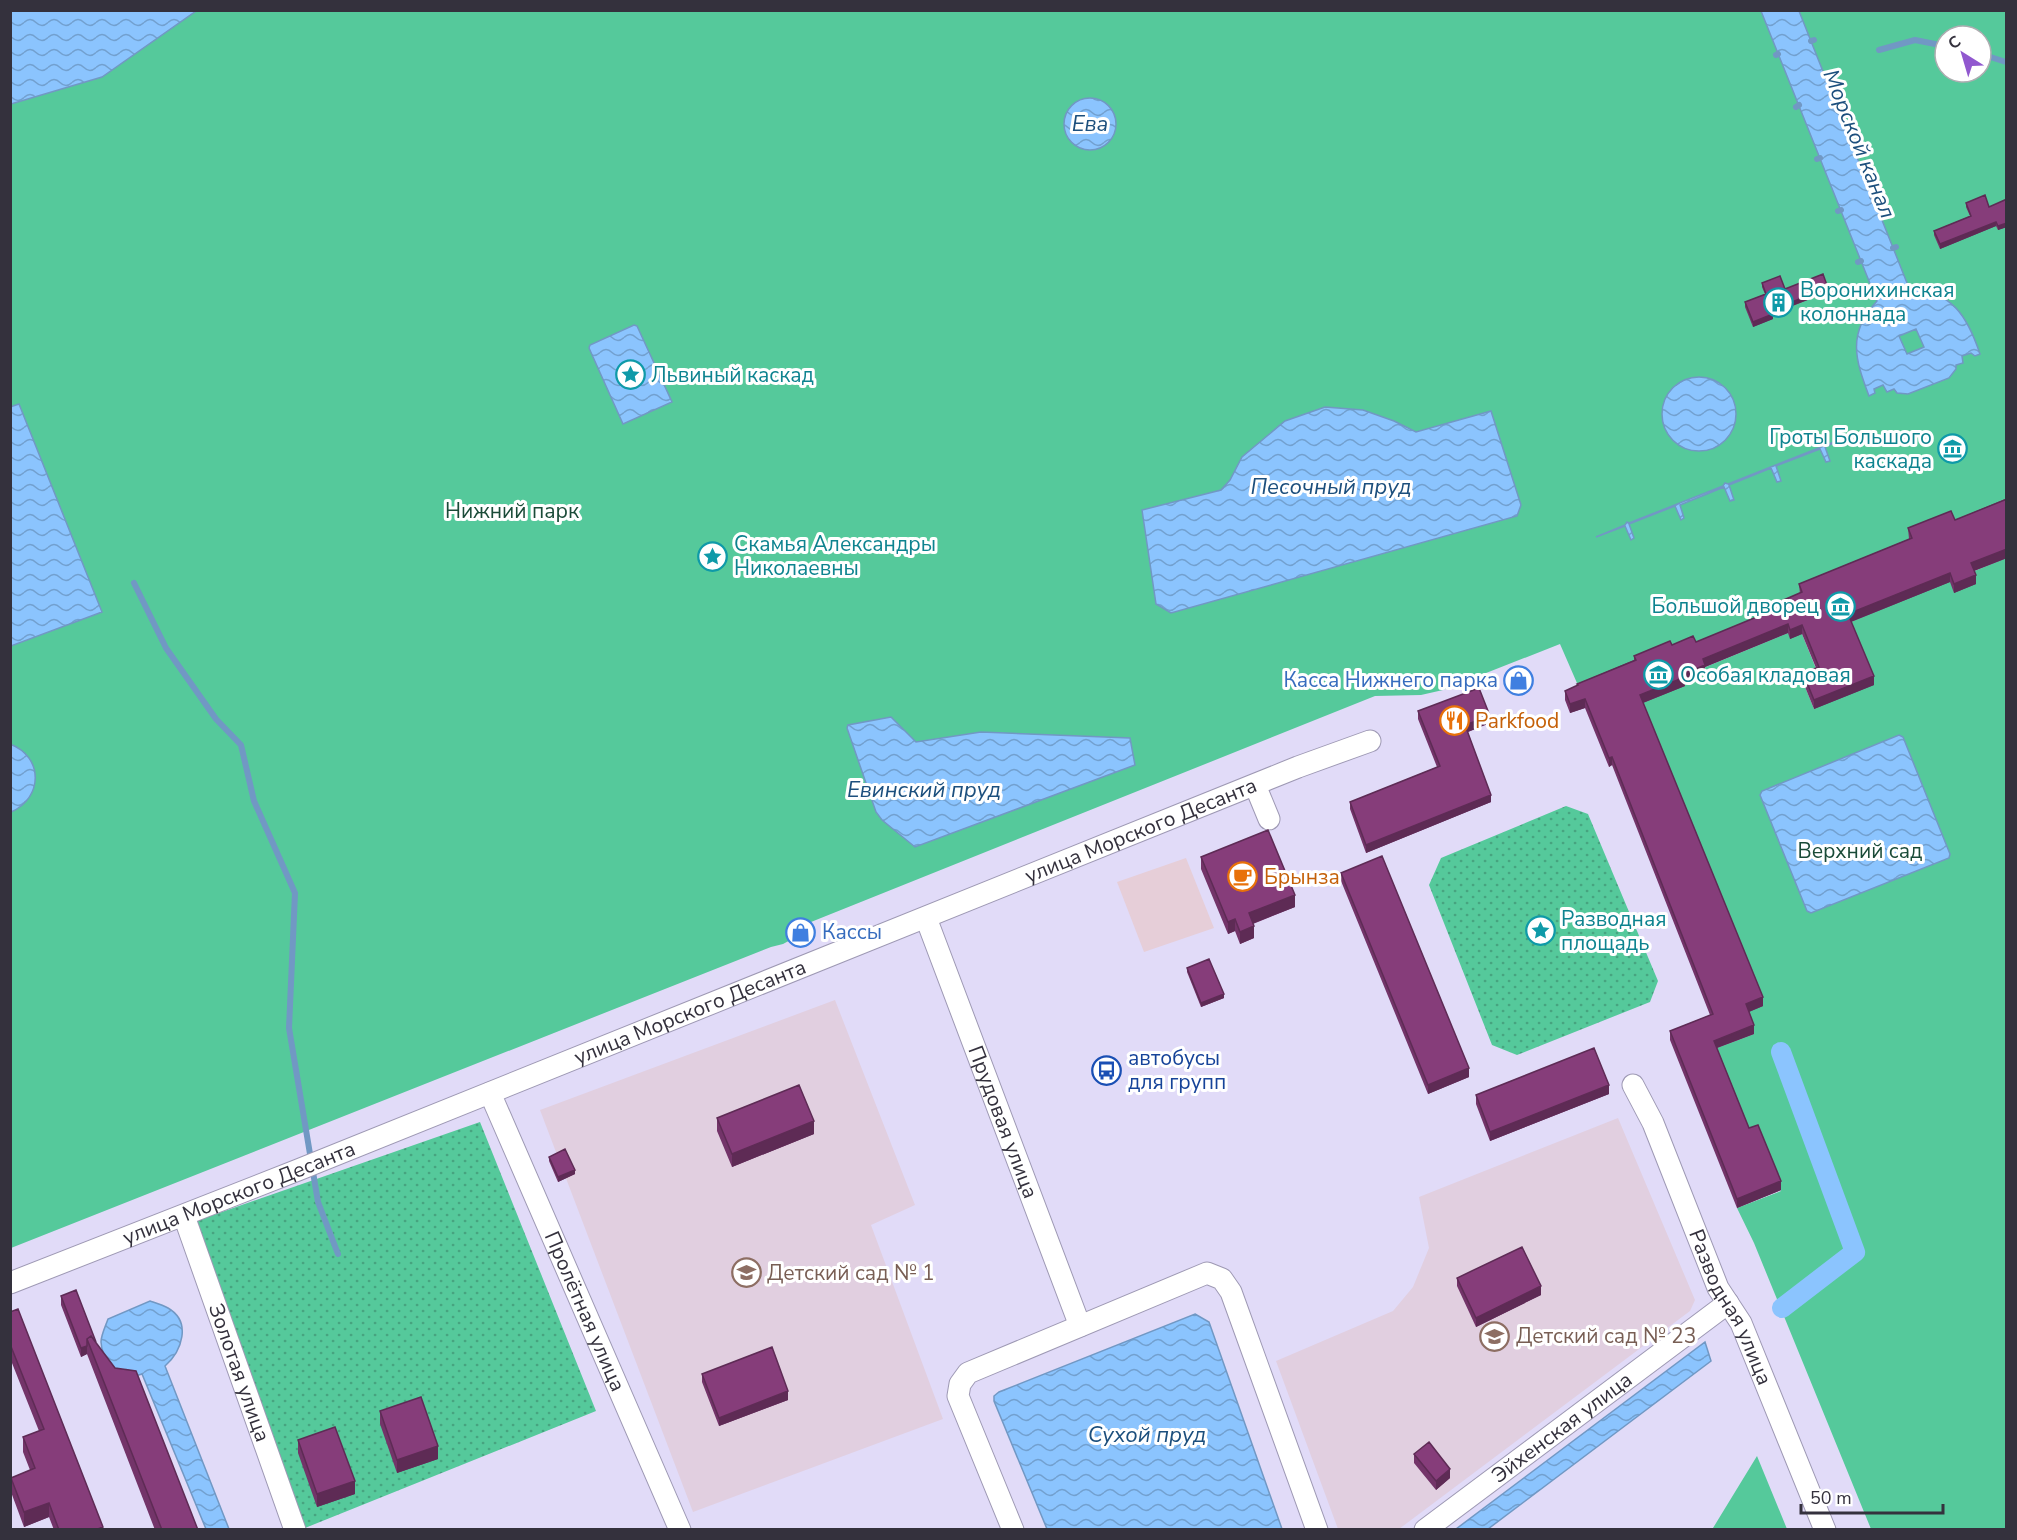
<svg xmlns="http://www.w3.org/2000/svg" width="2017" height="1540" viewBox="0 0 2017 1540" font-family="'Nunito Sans',sans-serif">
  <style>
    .commercial { fill: #e6ced8 }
    .education { fill: #e1cfe0 }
    .grass { fill: url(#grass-dots) }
    .park { fill: #55c99b; fill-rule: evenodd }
    .water { fill: url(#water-waves); stroke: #7198c4; stroke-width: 1.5; fill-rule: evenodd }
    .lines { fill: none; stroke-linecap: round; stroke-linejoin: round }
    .stream { stroke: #7198c4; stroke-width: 6 }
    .canal { stroke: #8bc4fe; stroke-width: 20 }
    .minor-casing { stroke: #9e99b4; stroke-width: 23 }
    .minor { stroke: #fff; stroke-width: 21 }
    .wall { fill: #733469 }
    .shaded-wall { fill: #5e2b55 }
    .building { fill: #863d7a; stroke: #5e2b55; stroke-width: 1.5 }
    .labels { text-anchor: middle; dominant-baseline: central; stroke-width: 6; stroke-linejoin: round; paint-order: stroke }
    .culture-label { font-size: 21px; fill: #0d838f; stroke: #fff; text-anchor: start }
    .park-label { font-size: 21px; fill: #1a4b38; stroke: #fff }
    .shop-label { font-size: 21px; fill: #366cbe; stroke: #fff; text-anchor: end }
    .food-label { font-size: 21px; fill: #c56008; stroke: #fff; text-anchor: start }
    .street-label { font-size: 21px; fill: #34313d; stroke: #fff }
    .transit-label { font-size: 21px; fill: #164399; stroke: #fff; text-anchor: start }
    .education-label { font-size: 21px; fill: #785e54; stroke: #fff; text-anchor: start }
    .water-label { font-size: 22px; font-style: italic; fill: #1c4f7d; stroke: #fff }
  </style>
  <defs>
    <pattern id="grass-dots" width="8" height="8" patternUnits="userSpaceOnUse" patternTransform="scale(1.5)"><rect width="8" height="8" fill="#55c99b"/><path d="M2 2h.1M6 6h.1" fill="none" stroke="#47a480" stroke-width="1.8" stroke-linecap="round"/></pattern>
    <pattern id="water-waves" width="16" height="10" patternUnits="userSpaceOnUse" patternTransform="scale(1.5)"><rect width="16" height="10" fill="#8bc4fe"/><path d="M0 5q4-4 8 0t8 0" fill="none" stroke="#72a0cf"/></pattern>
  </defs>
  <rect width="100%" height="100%" fill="#e1dbf8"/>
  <path class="commercial" d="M1186,858l28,70 -70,24 -27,-70z"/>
  <path class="education" d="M835,1000l80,205 -44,20 72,194 -250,93 -153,-402z
    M1618,1118l77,182 -5,11 -291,218h-61l-62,-168 117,-50 20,-24 16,-39 -10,-51z"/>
  <path class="grass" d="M1566,806l22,8 70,167 -8,21 -133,53 -25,-10 -63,-160 12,-27z
    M480,1122l116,289 -291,117 -109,-307z"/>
  <path class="park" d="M196,10l1810,1v491l-94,45 -112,45 2,9 -212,112 -30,-69 -117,46 -22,5 -46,1 -569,228 3,10 -11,5 -2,-2 -13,7 -12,3 -760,301v-1144l91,-27zM1945,36h36v36h-36z
    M2006,558v971h-135l-117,-286 -17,-35 44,-17 -32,-54 -35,-88 40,-15 -115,-333 66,-27 -2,-6 85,-35 14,1 17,42 -16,6 11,27 34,-86z
    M1757,1456l30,73h-74v-1z"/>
  <path class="water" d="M11,10h185v1l-94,66 -91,27z
    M1761,11h38l110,277c43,4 58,27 71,66l-5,2 -4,-3 -9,3 1,7 -7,2v4l-7,9 -41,16 -11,-1 -3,-4 -7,3 -4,-7 -9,4 1,4 -6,3c-14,-37 -22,-63 8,-95zM1916,329l8,18 -17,7 -8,-18z
    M1064 124a26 26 0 1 1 52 0a26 26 0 1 1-52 0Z
    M634,325l3,1 35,76 -49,22 -34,-76 1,-3z
    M1662 414a37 37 0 1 1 74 0a37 37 0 1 1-74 0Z
    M19,404l83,208 -91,34 -1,-239z
    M1325,407l38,3 31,11 22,11 75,-21 30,94 -4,11 -346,97 -15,-9 -14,-94 79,-20 9,-10 12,-23 43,-36z
    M1844,438l-19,9 5,14 -4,1 -6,-13 -44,17 5,15 -4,1 -6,-14 -42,17 5,15 -4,1 -6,-14 -44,18 4,13 -3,2 -6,-14 -46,18 5,14 -3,2 -6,-14 -29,11 29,-12 2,-3 2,1 94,-37 2,-3 3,1z
    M891,717l25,25 65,-10 149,6 5,27 -220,82 -33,-27 -6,-8 -29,-84 1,-3z
    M1899,735l4,2 47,117 -1,4 -138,55 -4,-2 -47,-116 2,-4z
    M10,744c34,13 33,54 1,68z
    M150,1301c6,2 13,4 18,7 24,14 14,43 -3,58l64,163h-23l-64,-155 -13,4c-14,-8 -27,-18 -28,-36 0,-7 5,-17 7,-23z
    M1195,1314l14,8 73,207h-235l-53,-128v-5l5,-4z
    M1705,1342l6,19 -223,168h-32z"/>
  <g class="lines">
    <path class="stream" d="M1811,41l3,-1
      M1879,50l36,-10 30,6
      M1981,54l25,8
      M1776,55l2,-1
      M1832,92l2,-1
      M1796,107l3,-2
      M1852,144l2,-1
      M1817,159l3,-1
      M1872,197l3,-2
      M1838,211l3,-1
      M1893,248l3,-1
      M1858,262l3,-1
      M134,583l32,65 50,71 25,26 13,56 41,92 -6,135 29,174 20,52"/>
    <path class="canal" d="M1781,1052l74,200 -73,56"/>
    <defs>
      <g id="minor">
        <path d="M1255,785l14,34"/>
        <path id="s1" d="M926,918l154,408"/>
        <path id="s2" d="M1633,1085l20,38 65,165 23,35 84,207"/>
        <path id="s3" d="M490,1093l190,437"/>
        <path id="s4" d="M184,1216l111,314"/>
        <path id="s5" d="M10,1283l288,-113 1000,-403 72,-26"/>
        <path d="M1013,1530l-55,-134 2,-12 8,-11 239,-100 15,6 9,13 86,238"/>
        <path id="s6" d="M1425,1530l303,-227"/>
      </g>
    </defs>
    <use href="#minor" class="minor-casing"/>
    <use href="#minor" class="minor"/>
  </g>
  <path class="wall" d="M2007,199v28l-9,3 -2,-4 -56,23 -6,-14v-4l36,-15 -4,-9v-4l23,4z
    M1762,283l23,6 43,3 -56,22 1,5 -20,8 -8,-20v-5l20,-8 -3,-7z
    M2005,489h2v69l-33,13 2,13 -22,9 -4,-11 -99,40 23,63 -60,24 -11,-27v-9l13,-5 -14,-34 -12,5 -2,-6 -83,34v7l-20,8v4l-42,17 120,303 -14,6 5,22 -37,14 32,80 32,62 -44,18 -67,-168v-9l40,-16 -98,-250 -3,2 -24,-59 -15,5 -5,-13v-9l12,-5v-2l57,-24v-4l38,-11 24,-3 83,-34v-6l21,-8 -1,-10 110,-45 -1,-11 47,-8 50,-21z
    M1418,711l72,12 -22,9 23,70 -125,51 -16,-44v-7l87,-35 -19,-48z
    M1201,857l94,50 -42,17 1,14 -14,6 -5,-13 -7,3 -27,-65z
    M1341,873l128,204 -41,17 -87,-213z
    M1187,968l37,30 -23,9 -14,-35z
    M1609,1094l-119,47 -14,-37v-9z
    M717,1118l97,16 -82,33 -15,-36z
    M549,1157l26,17 -17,8 -9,-21z
    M1457,1278l84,17 -65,32 -19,-41z
    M61,1296l35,47 102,187h-43l-68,-176 -6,3 -20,-52z
    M10,1312l93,218h-49l-5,-13 -25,10 -13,-35v-14l19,-8 -7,-18v-15l16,-6 -29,-73z
    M702,1374l86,26 -69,26 -17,-44z
    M380,1411l58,48 -41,14 -17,-49z
    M298,1440l57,54 -38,13 -19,-54z
    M1414,1454l36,24 -14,12 -22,-27z"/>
  <path class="shaded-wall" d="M1996,222v4l-56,23v-5z
    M2007,223v4l-9,3v-4z
    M1828,288v4l-57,22v-4z
    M1773,314v5l-20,8v-5z
    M2007,549v9l-36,14v-9z
    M1950,573v9l-102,41v-9z
    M1976,575v9l-22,9v-9z
    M1788,624v9l-83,34v7l-20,8v4l-45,18v-9l44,-21 19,-15z
    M1802,625v9l-12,5v-9z
    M1874,676v9l-60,24v-9z
    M1585,699v9l-15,5v-9z
    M1490,716v7l-25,10v-8z
    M1612,757v8l-3,2v-9z
    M1491,795v7l-125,51v-8z
    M1295,895v12l-46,18v-12z
    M1235,919v12l-7,3v-12z
    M1254,926v12l-14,6v-12z
    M1224,994v4l-23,9v-4z
    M1763,997v9l-17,7v-9z
    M1754,1025v9l-40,15v-8z
    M1469,1068v9l-41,17v-9z
    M1609,1085v9l-119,47v-9z
    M814,1121v13l-82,33v-13z
    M575,1170v4l-17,8v-5z
    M1781,1181v9l-44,18v-9z
    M1541,1286v9l-65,32v-9z
    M87,1346v8l-6,3v-9z
    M788,1391v9l-69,26v-8z
    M438,1446v13l-41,14v-13z
    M1450,1469v9l-14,12v-9z
    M355,1481v13l-38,13v-13z
    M49,1503v14l-25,10v-15z"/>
  <path class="building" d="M1985,195l4,12 18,-8v24l-9,3 -2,-4 -56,22 -6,-13 37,-15 -5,-13z
    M1823,274l5,14 -57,22 2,4 -20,8 -8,-20 21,-8 -4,-11 18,-7 5,13z
    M2007,499v50l-36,14 5,12 -22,9 -4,-11 -102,41 26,62 -60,24 -11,-27 16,-6 -17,-42 -12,5 -2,-6 -85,35 2,6 -21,9 1,3 -45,18 123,302 -17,7 8,21 -40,16 35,87 9,-3 23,56 -44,18 -67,-168 43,-17 -101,-257 -3,1 -24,-59 -15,5 -5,-13 13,-6 -1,-1 59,-24 -2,-4 36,-15 2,4 21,-9 3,6 85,-35 -2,-5 23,-10 -3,-8 113,-46 -4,-10 43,-17 4,9z
    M1479,688l11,28 -25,9 26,70 -125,50 -16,-43 90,-36 -22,-55z
    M1268,830l27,65 -46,18 5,13 -14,6 -5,-13 -7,3 -27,-65z
    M1382,856l87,212 -41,17 -87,-212z
    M1209,959l15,35 -23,9 -14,-35z
    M1594,1048l15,37 -119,47 -14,-37z
    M799,1085l15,36 -82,33 -15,-36z
    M565,1149l10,21 -17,7 -9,-20z
    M1522,1247l19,39 -65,32 -19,-40z
    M76,1290l20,52 -5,-6 -4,3v7l-6,2 -20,-52z
    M18,1309l85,218 -8,3h-36l-10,-27 -25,9 -13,-34 24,-10 -12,-31 21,-8 -34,-85v-32z
    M91,1336l24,32 21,3 62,159h-36l-75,-191z
    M772,1347l16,44 -69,27 -17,-44z
    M421,1397l17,49 -41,14 -17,-49z
    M335,1427l20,54 -38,13 -19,-54z
    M1429,1442l21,27 -14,12 -22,-27z"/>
  <defs>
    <symbol id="building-ring" viewBox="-11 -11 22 22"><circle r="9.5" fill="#fff" stroke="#0f9aa8" stroke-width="1.5"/><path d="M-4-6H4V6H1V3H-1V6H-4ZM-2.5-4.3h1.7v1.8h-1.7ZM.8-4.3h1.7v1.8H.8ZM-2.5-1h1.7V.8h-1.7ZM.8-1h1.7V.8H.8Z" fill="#0f9aa8"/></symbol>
    <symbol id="sight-ring" viewBox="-11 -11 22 22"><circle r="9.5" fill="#fff" stroke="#0f9aa8" stroke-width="1.5"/><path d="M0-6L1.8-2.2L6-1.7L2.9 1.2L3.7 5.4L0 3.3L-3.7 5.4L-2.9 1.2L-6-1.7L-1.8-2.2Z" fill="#0f9aa8"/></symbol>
    <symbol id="museum-ring" viewBox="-11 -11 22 22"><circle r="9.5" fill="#fff" stroke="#0f9aa8" stroke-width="1.5"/><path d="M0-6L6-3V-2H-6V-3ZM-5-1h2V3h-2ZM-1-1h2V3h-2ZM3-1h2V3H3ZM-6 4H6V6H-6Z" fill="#0f9aa8"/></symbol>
    <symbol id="shop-ring" viewBox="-11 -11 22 22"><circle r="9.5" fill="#fff" stroke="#3f7fe0" stroke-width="1.5"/><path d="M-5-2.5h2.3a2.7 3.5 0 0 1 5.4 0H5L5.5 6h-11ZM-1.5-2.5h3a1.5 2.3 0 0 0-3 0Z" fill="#3f7fe0"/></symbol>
    <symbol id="restaurant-ring" viewBox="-11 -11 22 22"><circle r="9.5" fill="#fff" stroke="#e8710a" stroke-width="1.5"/><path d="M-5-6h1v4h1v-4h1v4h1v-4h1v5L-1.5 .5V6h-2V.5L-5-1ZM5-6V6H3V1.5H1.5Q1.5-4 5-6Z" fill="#e8710a"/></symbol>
    <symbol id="cafe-ring" viewBox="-11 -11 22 22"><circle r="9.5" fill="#fff" stroke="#e8710a" stroke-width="1.5"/><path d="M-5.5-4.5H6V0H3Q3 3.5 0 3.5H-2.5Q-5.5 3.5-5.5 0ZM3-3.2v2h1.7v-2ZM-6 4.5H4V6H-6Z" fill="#e8710a"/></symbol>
    <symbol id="bus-ring" viewBox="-11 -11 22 22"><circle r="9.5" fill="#fff" stroke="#1a4fb4" stroke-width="1.5"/><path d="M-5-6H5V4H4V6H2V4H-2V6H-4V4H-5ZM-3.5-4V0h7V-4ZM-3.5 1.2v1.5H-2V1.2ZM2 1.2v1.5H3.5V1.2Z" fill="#1a4fb4"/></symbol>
    <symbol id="school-ring" viewBox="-11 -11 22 22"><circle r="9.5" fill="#fff" stroke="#8d6e63" stroke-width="1.5"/><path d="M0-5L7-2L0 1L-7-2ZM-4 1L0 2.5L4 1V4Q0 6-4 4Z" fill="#8d6e63"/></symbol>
  </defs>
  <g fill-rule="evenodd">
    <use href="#building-ring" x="1762" y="286" width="33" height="33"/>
    <use href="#sight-ring" x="614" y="358" width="33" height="33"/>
    <use href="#museum-ring" x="1936" y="432" width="33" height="33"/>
    <use href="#sight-ring" x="696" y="540" width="33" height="33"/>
    <use href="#museum-ring" x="1824" y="590" width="33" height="33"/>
    <use href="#museum-ring" x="1642" y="658" width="33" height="33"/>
    <use href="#shop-ring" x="1502" y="664" width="33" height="33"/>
    <use href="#restaurant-ring" x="1438" y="704" width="33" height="33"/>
    <use href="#cafe-ring" x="1226" y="860" width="33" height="33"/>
    <use href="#sight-ring" x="1524" y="914" width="33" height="33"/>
    <use href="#shop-ring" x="784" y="916" width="33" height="33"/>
    <use href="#bus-ring" x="1090" y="1054" width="33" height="33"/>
    <use href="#school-ring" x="730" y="1256" width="33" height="33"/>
    <use href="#school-ring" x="1478" y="1320" width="33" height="33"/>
  </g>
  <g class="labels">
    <g class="culture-label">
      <text x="1800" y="290">Воронихинская<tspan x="1800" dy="24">колоннада</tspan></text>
      <text x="651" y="375">Львиный каскад</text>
      <text x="1932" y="437" text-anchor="end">Гроты Большого<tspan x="1932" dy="24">каскада</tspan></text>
      <text x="734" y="544">Скамья Александры<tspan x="734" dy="24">Николаевны</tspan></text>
      <text x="1819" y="606" text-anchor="end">Большой дворец</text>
      <text x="1680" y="675">Особая кладовая</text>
      <text x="1561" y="919">Разводная<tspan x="1561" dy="24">площадь</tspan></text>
    </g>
    <g class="park-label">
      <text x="512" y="511">Нижний парк</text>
      <text x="1860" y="851">Верхний сад</text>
    </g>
    <g class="shop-label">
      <text x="1498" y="680">Касса Нижнего парка</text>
      <text x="822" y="932" text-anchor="start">Кассы</text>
    </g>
    <g class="food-label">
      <text x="1475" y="721">Parkfood</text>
      <text x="1264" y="877">Брынза</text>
    </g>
    <g class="street-label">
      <text stroke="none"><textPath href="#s5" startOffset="1218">улица Морского Десанта</textPath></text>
      <text stroke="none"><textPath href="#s5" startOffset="732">улица Морского Десанта</textPath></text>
      <text stroke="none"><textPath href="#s1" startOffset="218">Прудовая улица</textPath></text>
      <text stroke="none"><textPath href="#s5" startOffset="246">улица Морского Десанта</textPath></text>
      <text stroke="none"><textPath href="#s2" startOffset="243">Разводная улица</textPath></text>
      <text stroke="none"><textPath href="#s3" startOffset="238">Пролётная улица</textPath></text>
      <text stroke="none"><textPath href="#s4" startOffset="166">Золотая улица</textPath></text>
      <text stroke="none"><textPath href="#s6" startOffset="171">Эйхенская улица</textPath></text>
    </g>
    <g class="transit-label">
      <text x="1128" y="1058">автобусы<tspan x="1128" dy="24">для групп</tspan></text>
    </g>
    <g class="education-label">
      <text x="767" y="1273">Детский сад № 1</text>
      <text x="1516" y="1336">Детский сад № 23</text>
    </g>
    <g class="water-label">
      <text x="1090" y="124">Ева</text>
      <text transform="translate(1859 144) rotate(68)">Морской канал</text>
      <text x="1331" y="487">Песочный пруд</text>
      <text x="924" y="790">Евинский пруд</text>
      <text x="1147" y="1435">Сухой пруд</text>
    </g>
  </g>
  <rect width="2017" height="1540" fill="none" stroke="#34313d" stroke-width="24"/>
  <g transform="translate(1963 54) rotate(323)"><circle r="28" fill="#ffffff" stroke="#aeadb1" stroke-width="1.5"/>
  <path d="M0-4.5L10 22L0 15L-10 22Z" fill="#9158cf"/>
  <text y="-9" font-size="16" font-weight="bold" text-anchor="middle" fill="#34313d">С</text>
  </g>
  <path d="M1801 1504v9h142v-9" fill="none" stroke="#34313d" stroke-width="3"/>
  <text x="1810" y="1504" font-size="18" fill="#34313d" stroke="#ffffff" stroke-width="4.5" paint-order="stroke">50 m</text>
</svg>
